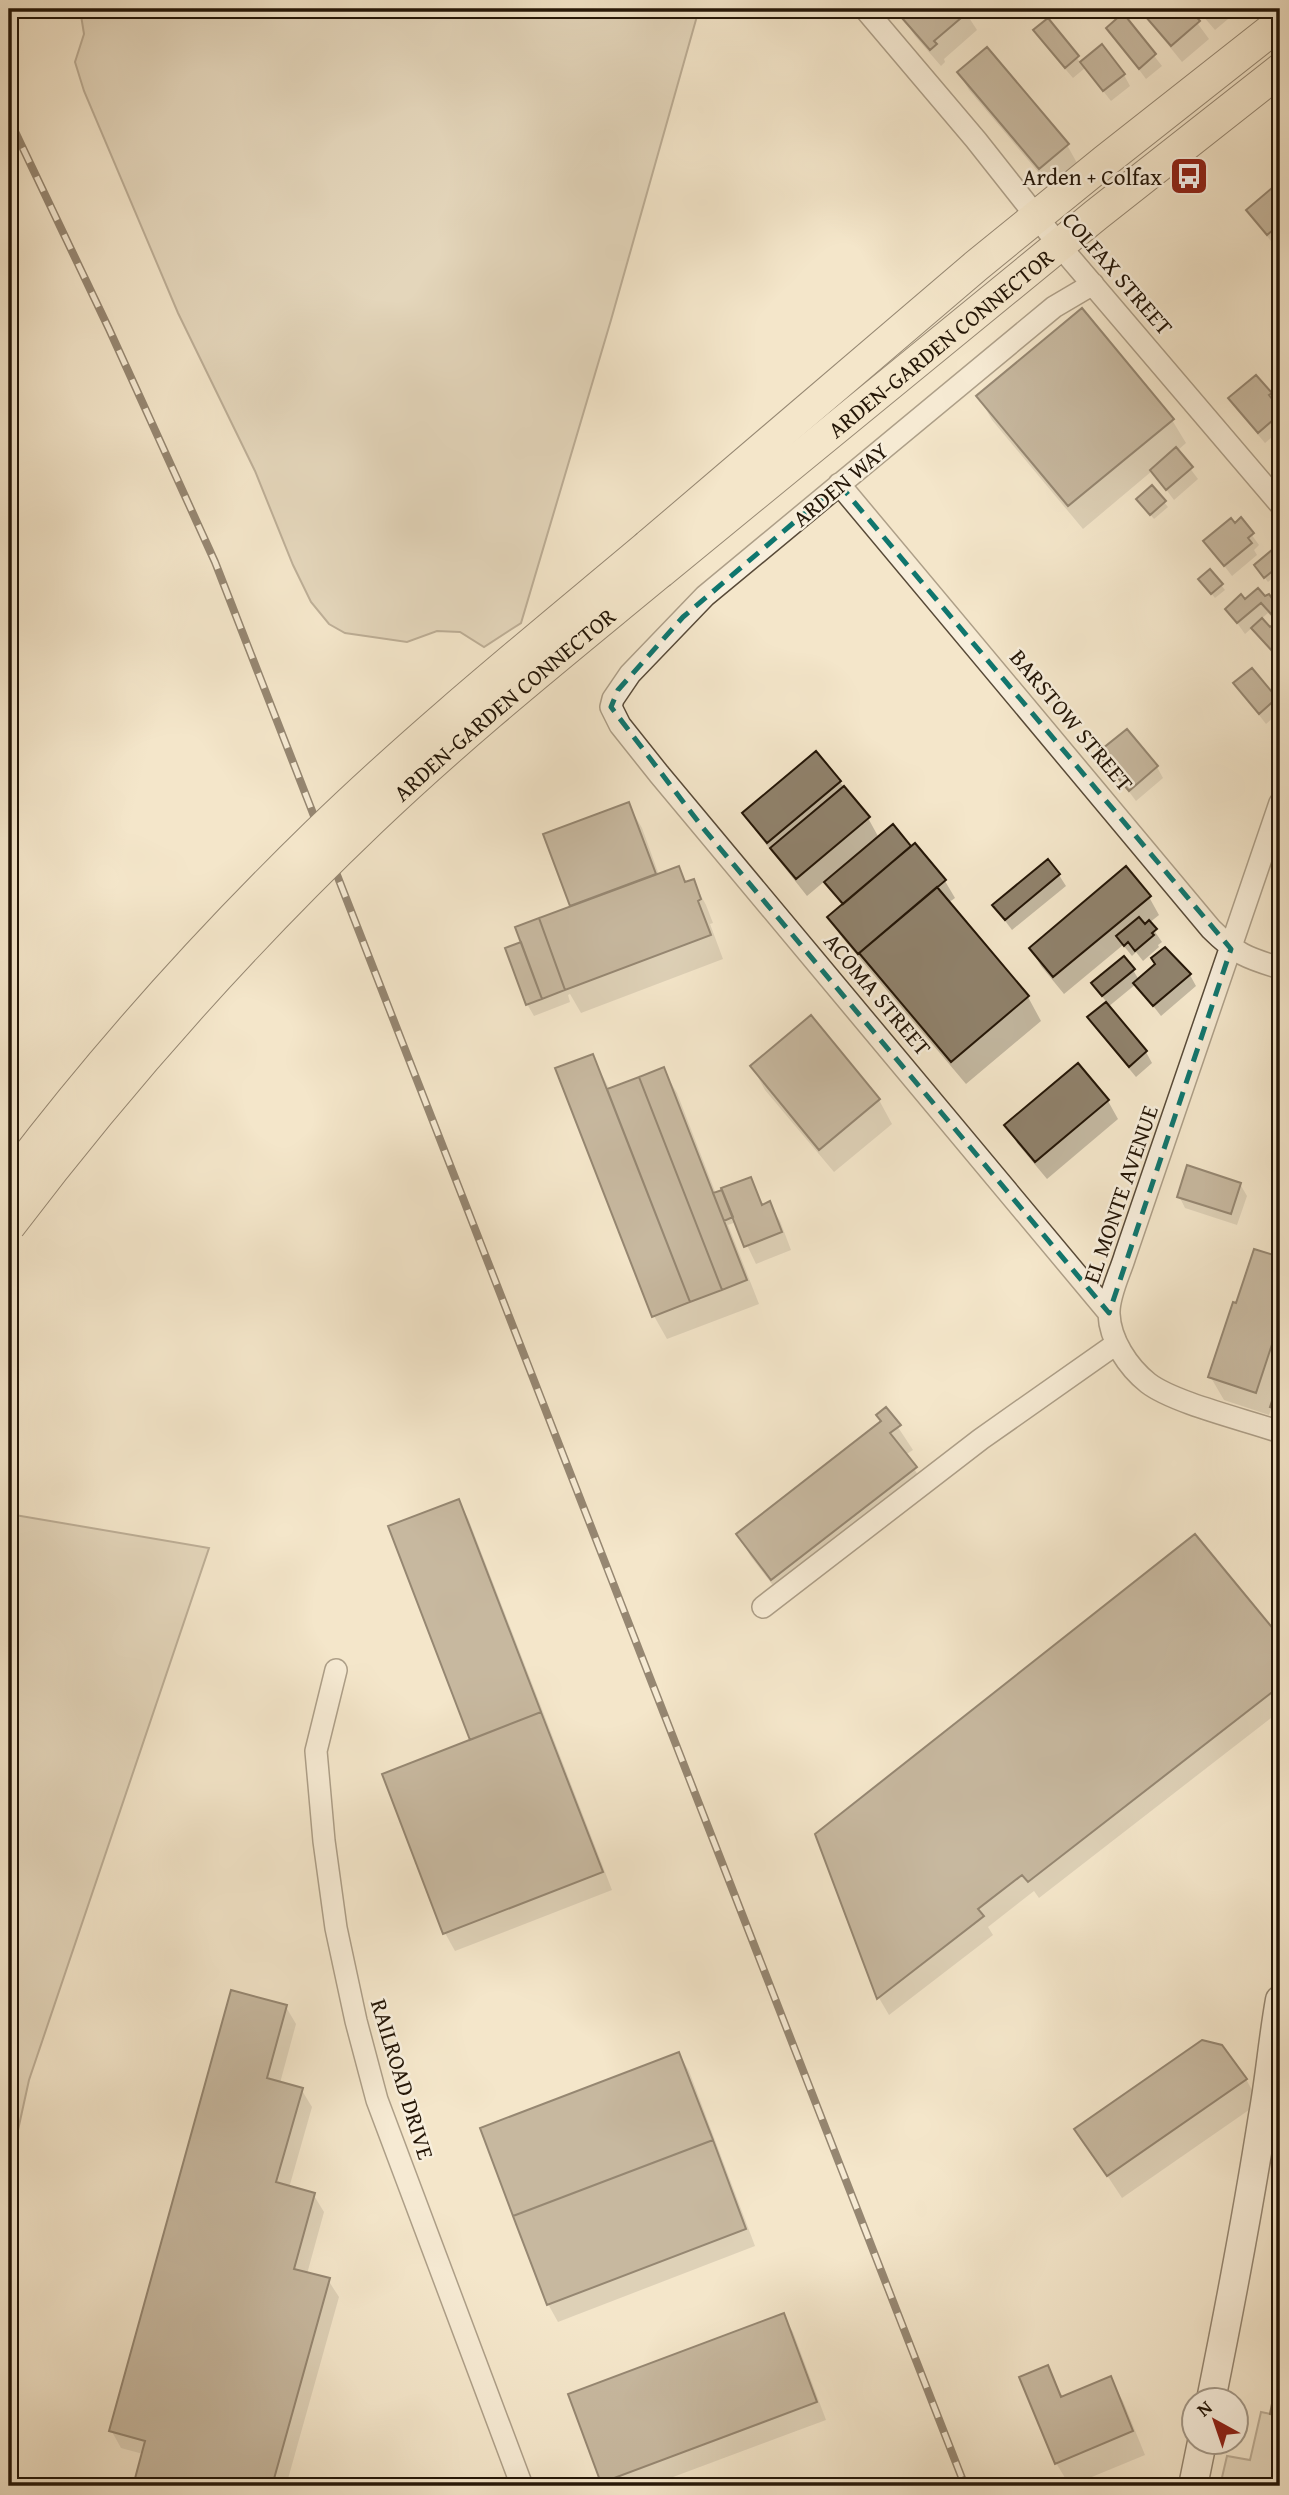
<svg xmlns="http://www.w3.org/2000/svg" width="1289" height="2495" viewBox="0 0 1289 2495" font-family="'Gentium Book Plus',serif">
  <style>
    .green { fill: #d1c3a9; stroke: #7a6c58; stroke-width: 2 }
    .shadow { fill: #0003; fill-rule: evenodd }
    .building { fill: #90826c; stroke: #241607; stroke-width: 2 }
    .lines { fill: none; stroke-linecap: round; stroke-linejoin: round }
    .street-casing { stroke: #584a38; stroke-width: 24 }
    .secondary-casing { stroke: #241607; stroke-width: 31 }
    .primary-casing { stroke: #241607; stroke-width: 34 }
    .street { stroke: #f8efdd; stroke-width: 21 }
    .secondary { stroke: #f8efdd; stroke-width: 28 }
    .primary { stroke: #f4e6ca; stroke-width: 32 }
    .rail-casing { stroke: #241607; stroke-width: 8 }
    .rail { stroke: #f8efdd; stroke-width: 5; stroke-dasharray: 16; stroke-linecap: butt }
    .primary-bridge-casing { stroke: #241607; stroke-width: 34; stroke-linecap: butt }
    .primary-bridge { stroke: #f4e6ca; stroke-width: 32 }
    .marked { fill: none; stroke: #0f766e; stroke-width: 5; stroke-dasharray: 14 9; stroke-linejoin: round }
    .labels { text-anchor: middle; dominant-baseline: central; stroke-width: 5; stroke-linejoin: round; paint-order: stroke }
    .poi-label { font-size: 23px; fill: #241607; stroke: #f8efdd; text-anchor: end }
    .street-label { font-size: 23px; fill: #241607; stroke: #f8efdd }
  </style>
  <rect width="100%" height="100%" fill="#f4e6ca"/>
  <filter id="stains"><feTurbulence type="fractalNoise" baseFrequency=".00286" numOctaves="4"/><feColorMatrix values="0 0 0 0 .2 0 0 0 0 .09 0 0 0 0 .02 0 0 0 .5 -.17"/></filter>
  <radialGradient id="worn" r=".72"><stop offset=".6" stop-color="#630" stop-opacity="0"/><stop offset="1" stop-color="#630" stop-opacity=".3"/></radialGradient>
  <path class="green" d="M80,9h619l-88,311 -90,303 -37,24 -24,-15 -23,-1 -30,11 -62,-9 -16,-9 -18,-22 -18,-37 -38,-94 -77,-158 -94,-222 -9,-29 9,-28z
    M9,1514l200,34 -180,532 -20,91z
    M1261,2412l19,4v70h-60l7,-30 23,4z"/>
  <path class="shadow" d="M916,9h50l-2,1 13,20 -33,29 1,3 -4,4 -26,-30 -11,-17z
    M1139,9h48l22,30 -27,23z
    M1197,9h34l3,5 -19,16z
    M1123,16l39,50 -16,13 -38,-51z
    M1047,21l34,42 43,12 6,11 -19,15 -26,-33 -12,10 -31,-36 -6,-11z
    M959,73l108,72 10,18 -27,23 -81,-96z
    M1272,191l8,9v41l-6,4 -26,-34z
    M1256,377l14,17 10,17v19l-15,13 -28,-33 -6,-11z
    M979,397l193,23 14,23 -9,8 21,28 -24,21 -22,-29 -69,58 -91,-109z
    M1152,487l16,20 -14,12 -13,-15z
    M1241,520l18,25 -5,5 3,5 -25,21 -26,-34z
    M1273,551l7,9v12l-12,10 -9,-12z
    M1210,571l15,19 -10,8 -12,-14z
    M1280,585v11l-4,-8z
    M1268,596l12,13v53l-20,-23 -7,-12 -8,7 -18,-25 18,-8 20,-2zM1268,613l10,11 -8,6 -9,-11z
    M1235,684l41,15 4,13 -14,12z
    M1100,753l57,14 6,11 -27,23z
    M840,782l28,36 11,20 14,-11 18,22 34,32 10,17 -7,5 80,94 13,24 -75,63 -126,-149 -10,-18 13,-10 -17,-27 -19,16 -52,-66 -10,-17z
    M628,804l14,24 17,47 19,-7 9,15 6,-2 13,24 7,18 -3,1 13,35 -142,54 -11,-19 -2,1 2,7 -36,14 -7,-12 -4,-61 49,-36 -26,-72z
    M1059,875l7,11 -54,44 -18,-24z
    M1149,897l10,18 -10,8 13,19 -4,3 1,2 -16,14 -7,-9 -4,4 -9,-11 -59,49 -23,-28 -10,-18z
    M1133,970l6,10 51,-5 6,11 -35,30 -25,-32 -28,23 38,45 6,11 -16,14 -40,-48 -7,-11 18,-15 -14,-19z
    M810,1018l69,82 13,24 -58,48 -69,-82 -13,-24z
    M592,1056l18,34 53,-21 14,24 39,101 34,-15 14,27 5,-3 11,18 11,29 -35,14 -20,-42 -8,3 31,79 -92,35 -13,-23z
    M1078,1066l30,35 10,18 -71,60 -30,-36 -10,-17z
    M1240,1184l7,12 -10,29 -52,-17 -6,-12z
    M1255,1251l25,8v162l-8,-14 -3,8 -45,-15 -14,-24z
    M886,1409l27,41 -8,5 24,37 -143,110 -35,-45 -13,-23 145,-112z
    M458,1501l10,17 144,372 -157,61 -10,-18 27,-192z
    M1195,1536l85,104v71l-241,187 -5,-7 -46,36 5,8 -104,80 -10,-17 -62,-164z
    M286,2007l10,17 -16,59 21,6 11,18 -23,81 24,6 11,18 -17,62 21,6 11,17 -53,189h-152l9,-32 -22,-6 -10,-18z
    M679,2054l10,17 66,175 -197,76 -10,-18z
    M1246,2079l13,24 -137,95 -45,-68z
    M783,2315l10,17 33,88 -177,66h-44l-35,-91z
    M1047,2367l16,30 47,-19 13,23 22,54 -75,31 -14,-23z
    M1280,2371v57l-8,-14z"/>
  <path class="building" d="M913,9h53l2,3 -34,29 3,3 -7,6 -28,-32z
    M1139,9h51l10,12 -29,25z
    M1123,13l33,41 -17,15 -33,-41z
    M1048,18l31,38 -14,12 -32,-38z
    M1102,44l23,30 -22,17 -23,-29z
    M987,47l82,97 -30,25 -82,-97z
    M1272,188l8,9v27l-13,11 -21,-25z
    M1082,308l92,111 -106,87 -92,-110z
    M1256,375l16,18 -3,2 11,14v5l-22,19 -30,-35z
    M1176,447l17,20 -27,23 -16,-20z
    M1152,485l14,16 -16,14 -14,-16z
    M1241,517l13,16 -6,5 4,5 -28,23 -21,-25 28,-23 4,5z
    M1273,549l7,8v8l-16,13 -10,-13z
    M1210,569l13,15 -12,10 -13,-15z
    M1258,588l7,8 4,-2 11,16 -7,6 -12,-13 -24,20 -12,-14 16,-15 4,5z
    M1262,618l8,9 8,-6 2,2v27l-5,4 -24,-26z
    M1252,668l25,30 -18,16 -26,-31z
    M1127,729l31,37 -29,25 -32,-38z
    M816,751l25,30 -74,62 -25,-30z
    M844,786l26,31 -74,62 -26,-31z
    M629,802l27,72 -86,32 -27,-72z
    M893,824l18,22 -68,58 -19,-22z
    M915,843l31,37 -88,74 -31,-37z
    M1048,859l12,15 -55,46 -13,-15z
    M679,866l6,16 9,-3 7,20 -3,2 13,34 -146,55 -26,-72z
    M1126,866l25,30 -98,81 -24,-29z
    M937,887l92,109 -78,66 -92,-109z
    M1139,917l6,7 4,-4 8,9 -5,4 2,2 -19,16 -7,-9 -4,4 -8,-10z
    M539,918l26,72 -23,9 -27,-72z
    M521,942l21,57 -16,6 -21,-57z
    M1165,947l26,27 -38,32 -20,-23 22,-19 -4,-6z
    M1124,956l11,13 -33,27 -11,-13z
    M1106,1002l41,49 -18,16 -42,-50z
    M811,1015l69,84 -61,51 -69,-84z
    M593,1054l97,248 -38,15 -97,-249z
    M1078,1063l31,37 -74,62 -31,-37z
    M664,1067l83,213 -25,10 -83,-213z
    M639,1077l83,213 -32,12 -83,-213z
    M1187,1165l54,18 -10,31 -54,-17z
    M751,1177l11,28 8,-4 12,31 -38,15 -23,-59z
    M722,1190l11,27 -9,4 -11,-28z
    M1254,1249l26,8v63l-24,73 -48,-16 25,-75 3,1z
    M1280,1377v33l-10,-3z
    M886,1407l15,18 -11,8 27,34 -146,113 -35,-46 145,-113 -5,-6z
    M459,1499l82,213 -71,28 -82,-214z
    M1195,1534l85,103v49l-252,196 -6,-7 -44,34 6,7 -107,83 -62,-165z
    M541,1712l62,160 -160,62 -61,-160z
    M231,1990l56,15 -20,73 36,10 -27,94 39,11 -21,76 36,9 -58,208h-139l12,-45 -36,-10z
    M1202,2040l20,5 25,34 -140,97 -33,-47z
    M679,2052l34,88 -200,76 -33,-88z
    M713,2140l33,89 -199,76 -34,-89z
    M784,2313l33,89 -216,81 -33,-89z
    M1280,2362v54l-10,-2z
    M1048,2365l13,32 50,-21 22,55 -78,33 -36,-87z"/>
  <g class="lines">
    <defs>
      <path id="street" d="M865,9l111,131 83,105 221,259
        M1093,284l-39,23 -349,289 -75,78 -17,25 -2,8 9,18 39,49 450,539
        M839,484l372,445c25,25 36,29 69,39
        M1280,803l-155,453c-5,17 -17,40 -16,58 1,26 19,53 39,69 26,20 98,37 132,49
        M763,1607l218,-168 135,-95
        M336,1670l-20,81 8,90 12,87 20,93 21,79 145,386"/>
      <path id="secondary" d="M1211,2400c19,-94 37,-189 52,-284 7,-38 10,-77 17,-116
        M1193,2486l9,-44"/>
      <g id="primary">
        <path d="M648,546l328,-280 129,-105 175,-138"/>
        <path id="s1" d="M660,572l436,-357 184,-145"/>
      </g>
    </defs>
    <use href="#street" class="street-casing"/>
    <use href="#secondary" class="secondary-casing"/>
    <use href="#primary" class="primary-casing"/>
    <use href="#street" class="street"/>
    <use href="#secondary" class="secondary"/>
    <use href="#primary" class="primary"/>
    <defs>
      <path id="rail" d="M9,119l100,210 106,233 750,1924"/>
    </defs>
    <use href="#rail" class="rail-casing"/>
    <use href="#rail" class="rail"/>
    <defs>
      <g id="primary-bridge">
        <path d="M9,1181c93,-123 197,-239 308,-347 105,-102 219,-194 331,-288"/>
        <path id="s2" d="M9,1226c110,-145 230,-280 362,-406 92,-88 191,-167 289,-248"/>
      </g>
    </defs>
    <use href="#primary-bridge" class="primary-bridge-casing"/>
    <use href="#primary-bridge" class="primary-bridge"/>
  </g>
  <path d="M0 0H1289V2495H0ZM839,484l392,465 -122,364 -406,-485 -92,-121 7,-17 65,-73z" fill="#f4e6ca" fill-opacity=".55" fill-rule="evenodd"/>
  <path class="marked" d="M839,484l392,465 -122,364 -406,-485 -92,-121 7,-17 65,-73z"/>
  <defs>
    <symbol id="bus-square" viewBox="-11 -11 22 22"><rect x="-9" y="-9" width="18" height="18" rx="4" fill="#8f2418" stroke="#f8efdd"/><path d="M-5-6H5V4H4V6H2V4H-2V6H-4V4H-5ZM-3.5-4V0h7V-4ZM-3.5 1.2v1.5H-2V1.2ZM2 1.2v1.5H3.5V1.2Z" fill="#fff"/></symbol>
  </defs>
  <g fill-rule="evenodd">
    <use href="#bus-square" x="1167" y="154" width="44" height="44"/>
  </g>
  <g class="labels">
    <g class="poi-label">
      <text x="1162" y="176">Arden + Colfax</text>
    </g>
    <g class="street-label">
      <text transform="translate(1118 273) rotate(49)">COLFAX STREET</text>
      <text stroke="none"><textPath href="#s1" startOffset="362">ARDEN-GARDEN CONNECTOR</textPath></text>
      <text transform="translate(840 484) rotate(-40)">ARDEN WAY</text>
      <text stroke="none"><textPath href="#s2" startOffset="721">ARDEN-GARDEN CONNECTOR</textPath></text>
      <text transform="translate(1072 720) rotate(50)">BARSTOW STREET</text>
      <text transform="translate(878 994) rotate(50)">ACOMA STREET</text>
      <text transform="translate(1120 1194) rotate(-71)">EL MONTE AVENUE</text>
      <text transform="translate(403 2079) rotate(73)">RAILROAD DRIVE</text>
    </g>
  </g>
  <rect width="1289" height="2495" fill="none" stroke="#f4e6ca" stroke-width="35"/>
  <rect x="10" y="10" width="1268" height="2474" fill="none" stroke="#241607" stroke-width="3.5"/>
  <rect x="18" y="18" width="1254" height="2460" fill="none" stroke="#241607" stroke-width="2"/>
  <g transform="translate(1215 2421) rotate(320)"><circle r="33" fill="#f8efdd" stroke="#a39887" stroke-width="2"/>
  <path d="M0-5L12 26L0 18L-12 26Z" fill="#8f2418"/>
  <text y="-10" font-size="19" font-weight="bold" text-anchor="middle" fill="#241607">N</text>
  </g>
  <rect width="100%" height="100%" filter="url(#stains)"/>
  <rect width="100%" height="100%" fill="url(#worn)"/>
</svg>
